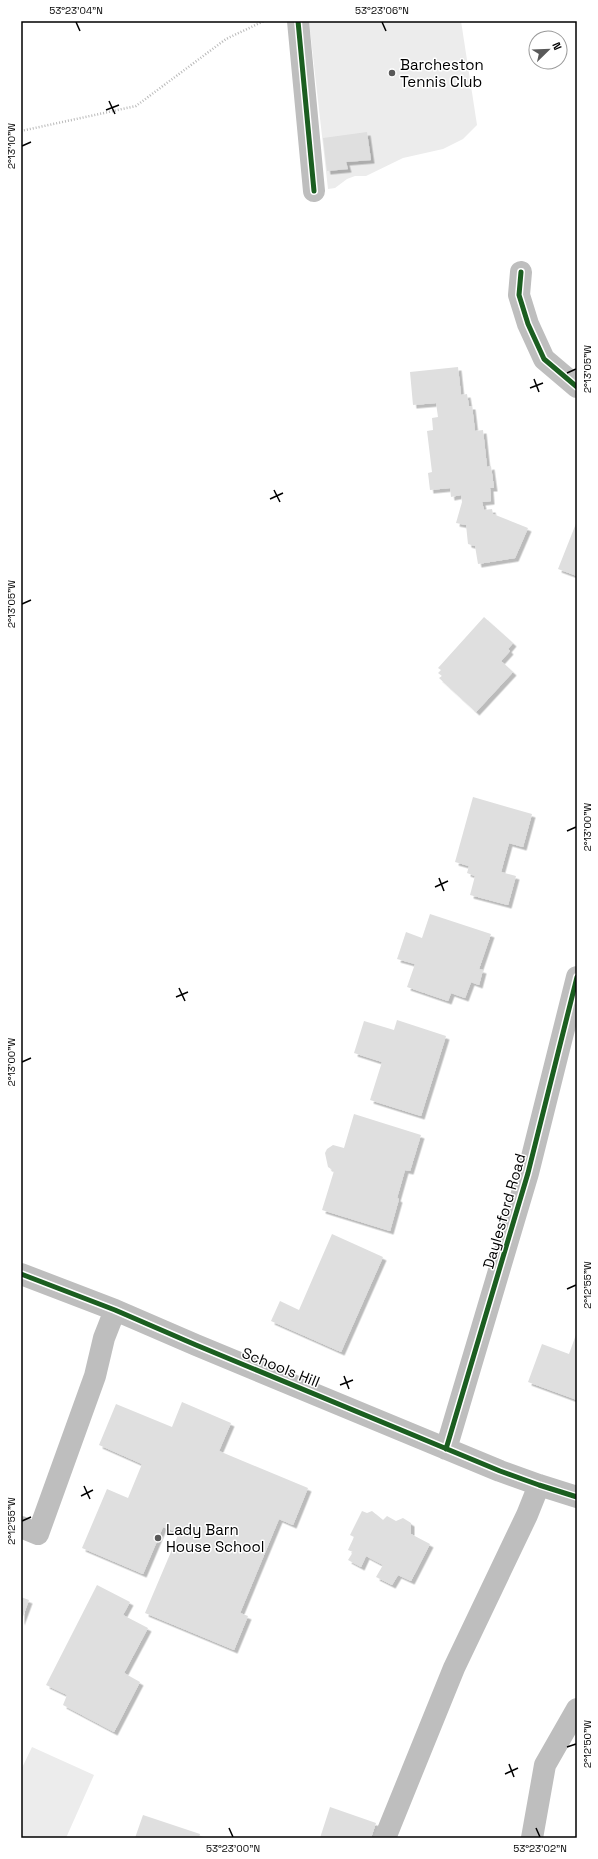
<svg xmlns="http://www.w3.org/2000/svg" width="598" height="1859" viewBox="0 0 598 1859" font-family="'Space Grotesk',sans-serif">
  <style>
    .green { fill: #ececec }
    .building { fill: #dfdfdf; filter: url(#shadow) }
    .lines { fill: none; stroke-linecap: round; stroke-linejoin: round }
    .path { stroke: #b9b9b9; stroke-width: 2.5; stroke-dasharray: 1 2; stroke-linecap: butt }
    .minor { stroke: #bebebe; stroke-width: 22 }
    .cycleway-casing { stroke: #fff; stroke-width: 8 }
    .cycleway { stroke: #1b5e20; stroke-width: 5 }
    .ticks { fill: none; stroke: #000; stroke-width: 1.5 }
    .poi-dot { fill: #595959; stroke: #fff; stroke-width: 1.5 }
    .labels { text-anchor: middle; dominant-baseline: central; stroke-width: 3; stroke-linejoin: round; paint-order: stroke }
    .poi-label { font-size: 15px; fill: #000; stroke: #fff; text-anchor: start }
    .street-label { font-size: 15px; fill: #000; stroke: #fff }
    .neatline { fill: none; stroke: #000; stroke-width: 1.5 }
    .ticks-label { font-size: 10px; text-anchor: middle; fill: #000 }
  </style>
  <defs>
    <filter id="shadow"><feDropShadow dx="3.5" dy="3.5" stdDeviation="0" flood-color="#0004"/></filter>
  </defs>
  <rect width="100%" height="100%" fill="#fff"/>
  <path class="green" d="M309,21h152l16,104 -14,14 -20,10 -40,9 -37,18h-11l-8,3 -12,9 -7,1z
    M32,1747l62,28 -28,63h-45v-68z"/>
  <path class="building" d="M367,132l4,28 -25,2 2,7 -21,2 -4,-33z
    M458,367l3,28 6,-1 2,12h3l3,25 8,-1 4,37 4,-1 3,22h-4l1,13 -9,1 2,8 8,-1 1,5 35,14 -13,30 -37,6 -3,-18 -7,-2 -2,-19 -10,-2 6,-21 -1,-7 -10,2 -1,-9 -20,2 -2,-17 4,-1 -5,-41 6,-1 -1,-12 6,-1 -2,-14 -23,2 -3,-33z
    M577,521v55l-19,-7z
    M484,617l29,26 -5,6 2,2 -9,10 12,11 -37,40 -37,-34 3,-2 -4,-3 3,-3 -3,-2z
    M473,797l59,17 -9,33 -14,-4 -8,29 15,4 -8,29 -38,-10 5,-19 -8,-3 2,-7 -14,-4z
    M430,914l61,20 -12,35 4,1 -4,15 -8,-3 -6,16 -14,-5 -3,8 -41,-14 8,-23 -18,-5 9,-27 16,6z
    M397,1020l49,16 -25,80 -51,-16 12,-38 -28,-9 10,-32 30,9z
    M354,1114l67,21 -11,36 -5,-1 -8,28 2,1 -9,32 -68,-21 12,-39 -6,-4 -3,-14 2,-4 6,-4 11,3z
    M332,1234l51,23 -42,95 -70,-31 9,-20 19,9z
    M577,1332v68l-49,-18 14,-38 27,10z
    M182,1402l49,21 -12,28 89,37 -15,37 -14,-6 -39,94 8,3 -14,34 -89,-37 34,-80 -16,-6 -20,47 -61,-26 25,-59 21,9 14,-34 -43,-19 17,-41 56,23z
    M362,1511l5,2 5,-2 11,9 4,-4 9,5 7,-3 8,5v11l19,10 -19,37 -13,-6 -6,10 -16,-8 7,-12 -17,-9 -5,11 -13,-7 5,-8 -5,-2 6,-13 -4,-2z
    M97,1585l33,17 -7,13 25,13 -24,45 16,9 -26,50 -51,-27 4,-10 -21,-10z
    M21,1597l8,3 -8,22z
    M330,1807l46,16 -5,15h-51z
    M143,1815l57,19 -1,4h-64z"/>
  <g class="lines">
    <path class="path" d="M21,131l115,-25 90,-67 38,-18"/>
    <path class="minor" d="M298,21l16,170
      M521,272l-2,23 9,29 16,35 33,28
      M21,1274l94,36 81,35 304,126 39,14 38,12
      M446,1449l82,-276 49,-196
      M21,1527l17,7 57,-158 9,-38 11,-28
      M385,1838l69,-170 73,-153 12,-30
      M532,1838l13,-73 32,-56"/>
    <defs>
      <path id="cycleway" d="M298,21l16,170
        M521,272l-2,23 9,29 16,35 33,28
        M21,1274l94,36 81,35 304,126 39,14 38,12
        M446,1449l82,-276 49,-196"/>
    </defs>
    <use href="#cycleway" class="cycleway-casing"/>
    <use href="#cycleway" class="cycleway"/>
  </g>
  <path class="ticks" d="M76,22l4,9M382,22l4,9M109,101l6,13M106,110l13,-5M22,146l9,-4M567,373l9,-4M534,379l5,13M530,388l13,-5M274,490l6,12M270,499l13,-6M22,604l9,-4M567,831l9,-4M439,878l5,13M435,887l13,-6M179,988l6,13M176,997l12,-5M22,1062l9,-4M567,1289l9,-4M344,1376l5,13M340,1385l13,-5M84,1486l6,13M81,1496l12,-6M22,1521l9,-4M567,1747l9,-3M509,1764l5,13M505,1774l13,-6M229,1828l4,9M536,1828l4,9"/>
  <g class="poi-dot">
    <circle cx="392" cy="73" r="4"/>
    <circle cx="158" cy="1538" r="4"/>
  </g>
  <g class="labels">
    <g class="poi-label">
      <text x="400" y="64">Barcheston<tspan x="400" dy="17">Tennis Club</tspan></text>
      <text x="166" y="1529">Lady Barn<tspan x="166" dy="17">House School</tspan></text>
    </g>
    <g class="street-label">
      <text transform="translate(504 1211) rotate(-74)">Daylesford Road</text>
      <text transform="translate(281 1367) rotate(22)">Schools Hill</text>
    </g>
  </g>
  <rect width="598" height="1859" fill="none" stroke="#ffffff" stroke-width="44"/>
  <g transform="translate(548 50) rotate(67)"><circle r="19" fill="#ffffff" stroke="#999999"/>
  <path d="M0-3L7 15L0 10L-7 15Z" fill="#595959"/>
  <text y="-6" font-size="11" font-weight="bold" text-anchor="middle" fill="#000000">N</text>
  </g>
  <rect x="22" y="22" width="554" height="1815" class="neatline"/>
  <g class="ticks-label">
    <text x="76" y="14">53°23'04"N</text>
    <text x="382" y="14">53°23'06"N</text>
    <text transform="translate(11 146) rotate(-90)" y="4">2°13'10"W</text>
    <text transform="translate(587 369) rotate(-90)" y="4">2°13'05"W</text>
    <text transform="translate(11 604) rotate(-90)" y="4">2°13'05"W</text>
    <text transform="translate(587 827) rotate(-90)" y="4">2°13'00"W</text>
    <text transform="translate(11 1062) rotate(-90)" y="4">2°13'00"W</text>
    <text transform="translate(587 1285) rotate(-90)" y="4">2°12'55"W</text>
    <text transform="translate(11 1521) rotate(-90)" y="4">2°12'55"W</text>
    <text transform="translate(587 1744) rotate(-90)" y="4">2°12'50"W</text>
    <text x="233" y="1852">53°23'00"N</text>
    <text x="540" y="1852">53°23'02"N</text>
  </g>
</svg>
